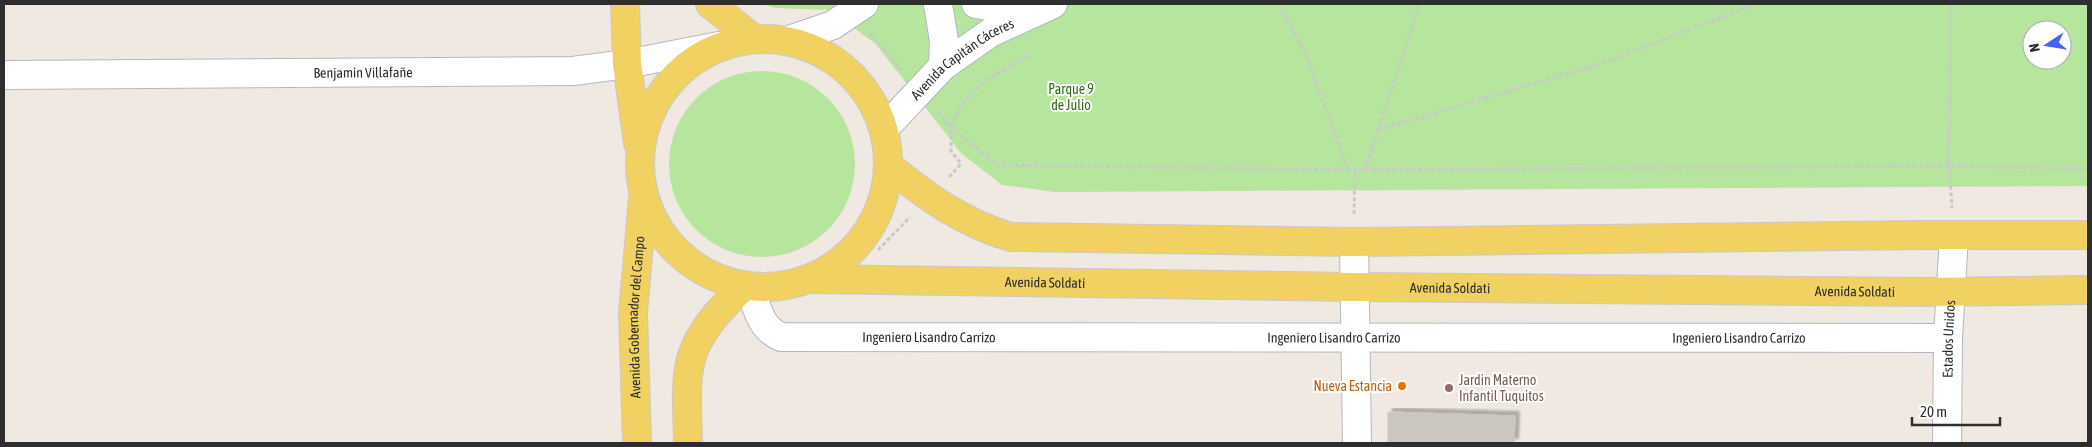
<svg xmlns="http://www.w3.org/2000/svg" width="2092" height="447" viewBox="0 0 2092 447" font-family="'Asap Condensed',sans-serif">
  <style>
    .green { fill: #b6e59e; fill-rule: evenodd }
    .building { fill: #cbc7bf; stroke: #cbc5ba; filter: url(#shadow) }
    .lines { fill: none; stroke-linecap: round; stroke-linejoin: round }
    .minor-casing { stroke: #b4b7c1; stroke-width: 30 }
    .major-casing { stroke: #c9c9c9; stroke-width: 30 }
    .path { stroke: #c9c9c9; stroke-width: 3; stroke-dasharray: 4 2.5; stroke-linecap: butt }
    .minor { stroke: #fff; stroke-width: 28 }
    .major { stroke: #f2d163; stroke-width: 28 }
    .food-dot { fill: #e8710a; stroke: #fff; stroke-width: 2 }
    .education-dot { fill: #8d6e63; stroke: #fff; stroke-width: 2 }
    .labels { text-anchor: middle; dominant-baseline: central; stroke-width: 4; stroke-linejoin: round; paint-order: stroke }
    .street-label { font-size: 14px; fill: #2e2e2e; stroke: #fff }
    .park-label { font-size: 14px; fill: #2c6e1b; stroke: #fff }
    .education-label { font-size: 14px; fill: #785e54; stroke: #fff; text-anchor: start }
    .food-label { font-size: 14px; fill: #c56008; stroke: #fff; text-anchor: end }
  </style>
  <defs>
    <filter id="shadow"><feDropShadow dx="4.5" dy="-4.5" stdDeviation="1" flood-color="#0004"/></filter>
  </defs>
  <rect width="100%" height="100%" fill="#efe9e1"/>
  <path class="green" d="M762,4h1326v182l-1033,6 -53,-7 -41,-32 -86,-110 -47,-33 -52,-2zM2032,30h30v30h-30z
    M669 164a93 93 0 1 1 186 0a93 93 0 1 1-186 0Z"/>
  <path class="building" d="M1388,412l127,4 -1,27h-126z"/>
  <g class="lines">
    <defs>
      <g id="minor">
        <path d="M938,4l6,37 -1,25"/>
        <path d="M976,4l34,6 25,2"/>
        <path d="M789,40l44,-15 31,-21"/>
        <path id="s1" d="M4,75l569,-4 54,-7 92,-18"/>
        <path id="s2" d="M884,129l59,-63 47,-33 63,-29"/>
        <path d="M1354,242l3,201"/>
        <path id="s3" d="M750,287c7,21 10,41 31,50l1167,1"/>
        <path id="s4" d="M1947,443l1,-105 6,-102"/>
      </g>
      <g id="major">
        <path d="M625,4l2,60 11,79"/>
        <path d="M710,4l43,34"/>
        <circle cx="764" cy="163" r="124"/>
        <path d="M888,165c38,32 74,57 122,72l344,5 567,-7h167"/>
        <path id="s5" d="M811,279l544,8 568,5 165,-2"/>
        <path id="s6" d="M637,443l-4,-130 10,-115"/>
        <path d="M688,443c0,-29 -5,-65 6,-93 11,-26 30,-45 50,-64"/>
      </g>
    </defs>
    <use href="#minor" class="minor-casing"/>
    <use href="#major" class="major-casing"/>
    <path class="path" d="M1278,4l27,48 43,118
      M1951,4l-2,162 3,42
      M870,33l32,37
      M938,112l13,15 46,38 351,5 601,-4 139,3
      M1378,130l225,-67 153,-59
      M1365,170l55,-166
      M949,177l12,-13 -10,-13v-24l9,-21 26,-26 45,-25
      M1354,214l1,-44
      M878,250l32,-33"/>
    <use href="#minor" class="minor"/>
    <use href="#major" class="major"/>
  </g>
  <circle class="food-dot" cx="1402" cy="386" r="5"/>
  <circle class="education-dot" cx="1449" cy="388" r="5"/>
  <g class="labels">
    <g class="street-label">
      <text stroke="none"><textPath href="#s2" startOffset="106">Avenida Capitán Cáceres</textPath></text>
      <text stroke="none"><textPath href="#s1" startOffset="359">Benjamín Villafañe</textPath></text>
      <text stroke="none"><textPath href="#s5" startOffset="234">Avenida Soldati</textPath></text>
      <text stroke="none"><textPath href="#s5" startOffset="639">Avenida Soldati</textPath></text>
      <text stroke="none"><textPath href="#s5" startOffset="1044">Avenida Soldati</textPath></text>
      <text stroke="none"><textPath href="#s6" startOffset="126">Avenida Gobernador del Campo</textPath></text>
      <text stroke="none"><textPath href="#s3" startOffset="614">Ingeniero Lisandro Carrizo</textPath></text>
      <text stroke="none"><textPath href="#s3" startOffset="209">Ingeniero Lisandro Carrizo</textPath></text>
      <text stroke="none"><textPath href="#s3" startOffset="1019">Ingeniero Lisandro Carrizo</textPath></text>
      <text stroke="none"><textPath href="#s4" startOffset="104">Estados Unidos</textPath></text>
    </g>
    <g class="park-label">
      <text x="1071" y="89">Parque 9<tspan x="1071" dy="16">de Julio</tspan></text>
    </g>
    <g class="education-label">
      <text x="1459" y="380">Jardin Materno<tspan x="1459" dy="16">Infantil Tuquitos</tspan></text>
    </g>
    <g class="food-label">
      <text x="1392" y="386">Nueva Estancia</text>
    </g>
  </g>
  <rect width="2092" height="447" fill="none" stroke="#2e2e2e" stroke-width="10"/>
  <g transform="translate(2047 45) rotate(258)"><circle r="24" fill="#ffffff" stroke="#ababab"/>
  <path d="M0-4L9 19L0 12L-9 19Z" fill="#4264fb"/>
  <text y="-8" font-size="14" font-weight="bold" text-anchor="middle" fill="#2e2e2e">N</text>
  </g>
  <path d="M1912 417v8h88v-8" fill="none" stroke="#2e2e2e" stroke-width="2.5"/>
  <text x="1920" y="417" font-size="15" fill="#2e2e2e" stroke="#ffffff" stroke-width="4" paint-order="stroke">20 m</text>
</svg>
